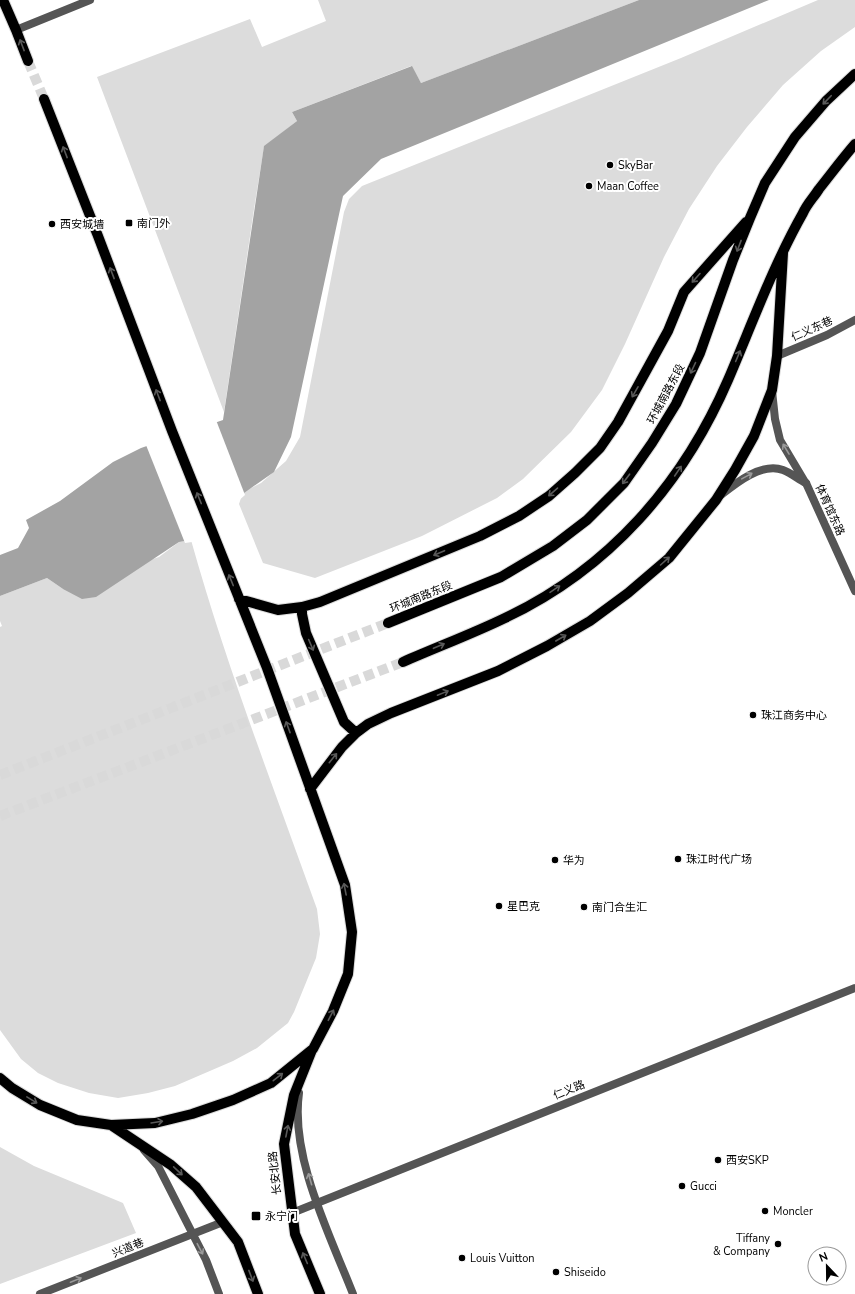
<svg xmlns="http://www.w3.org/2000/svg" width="855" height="1294" viewBox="0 0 855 1294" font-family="'Nunito Sans','Noto Sans SC',sans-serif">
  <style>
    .green { fill: #dcdcdc }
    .water { fill: #a3a3a3 }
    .pier { fill: #fff }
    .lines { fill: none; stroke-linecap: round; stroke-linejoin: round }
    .primary-tunnel { stroke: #d9d9d9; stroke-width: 10; stroke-dasharray: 10 5; stroke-linecap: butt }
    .primary-casing { stroke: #dbdbdb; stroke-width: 12 }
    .minor { stroke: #555; stroke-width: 8 }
    .tertiary { stroke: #555; stroke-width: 8 }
    .primary { stroke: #000; stroke-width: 10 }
    .oneway { stroke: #595959 }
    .oneway2 { stroke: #999 }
    .poi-dot { fill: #000; stroke: #fff; stroke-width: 1.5 }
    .labels { text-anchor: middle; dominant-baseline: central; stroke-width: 4; stroke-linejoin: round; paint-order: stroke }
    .poi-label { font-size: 11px; fill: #000; stroke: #fff; text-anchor: start }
    .street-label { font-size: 11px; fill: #000; stroke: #fff }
  </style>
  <rect width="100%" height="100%" fill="#fff"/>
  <path class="green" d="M318,0h321l-218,83 -10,-17 -119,46 5,9 -33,26 -10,62 -30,203 -127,-335 153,-58 12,28 64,-26z
    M818,0h37v27l-34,24 -38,34 -36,42 -30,39 -28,43 -25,48 -39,87 -23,46 -31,42 -48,47 -26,19 -75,38 -107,42 -52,-15 -24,-59 4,-12 18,-9 25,-22 14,-24 44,-225 5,-13 13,-13 319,-128z
    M191,540c35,125 82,246 126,369l3,25 -4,24 -22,54 -6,11 -31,25 -24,13 -58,25 -27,7 -30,5 -29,-5 -31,-10 -20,-10 -17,-14 -21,-29v-403l2,-1 -2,-5v-25l47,-18 16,11 96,-32 20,-15z
    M0,1147l34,19 89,37 13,30 -136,51z"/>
  <path class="water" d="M639,0h130l-388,159 -38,37 -52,241 -17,35 -30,21 -53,47 -12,2 -83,55 -14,2 -19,-10 -16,-11 -47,18v-41l18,-7 11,-20 -3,-8 34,-19 53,-39 28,-14 82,-28 41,-274 33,-25 -5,-9 120,-46 9,17z"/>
  <path class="pier" d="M216,420l29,75 -53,47 -7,1 -39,-98z"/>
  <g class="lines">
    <path class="primary-tunnel" d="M28,61l16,38
      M0,775l388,-152
      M0,816l403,-154"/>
    <defs>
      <path id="primary" d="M3,0l13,30 12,31
        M239,599l39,11 24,-3 18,-5 160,-66 39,-20 30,-20 26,-23 25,-25 18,-26 50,-91 16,-39 62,-70
        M302,607v7l4,19 38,89 12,11
        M388,623l113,-46 52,-31 34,-26 37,-37 28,-40 24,-39 24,-51 33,-93 17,-42 15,-35 30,-46 31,-36 29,-27
        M403,662c34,-15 69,-28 102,-44 104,-49 178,-134 223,-238 24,-56 45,-114 75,-167 4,-9 11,-16 16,-24 12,-15 23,-30 36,-45
        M310,789l32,-42 14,-14 12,-9 23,-11 107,-42 49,-25 43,-25 38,-28 41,-35 47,-58 19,-30 19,-34 18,-46 5,-34 6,-103
        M312,1050l-18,45 -10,49 11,90 25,60
        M0,1078l12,10 28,17 37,15 34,5 44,-2 37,-9 41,-14 38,-17 42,-34 20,-38 15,-37 4,-42 -7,-47 -78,-217 -95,-237 -74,-195 -54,-137
        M111,1125l60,40 25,22 42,55 20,52"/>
    </defs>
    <use href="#primary" class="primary-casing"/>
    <path class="minor" d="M777,356l50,-21 28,-15
      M772,391l3,28 5,21 25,42
      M721,495c15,-12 41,-33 62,-25 8,3 15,9 23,13
      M299,1093c-9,64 31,142 54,201
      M144,1150l14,16 48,94 13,34
      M40,1294l183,-72"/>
    <path class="tertiary" d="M16,30l74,-30
      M806,483l49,108
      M292,1213l563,-225"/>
    <use href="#primary" class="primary"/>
  </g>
  <defs><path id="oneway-shaft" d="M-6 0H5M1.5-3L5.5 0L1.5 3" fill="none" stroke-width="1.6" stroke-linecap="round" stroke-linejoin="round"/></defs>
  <g class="oneway">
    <use href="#oneway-shaft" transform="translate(22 45) rotate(-111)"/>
    <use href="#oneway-shaft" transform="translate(827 100) rotate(134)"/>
    <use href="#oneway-shaft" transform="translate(65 152) rotate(-111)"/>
    <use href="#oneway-shaft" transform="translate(739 246) rotate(111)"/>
    <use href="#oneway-shaft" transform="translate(112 273) rotate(-111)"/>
    <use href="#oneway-shaft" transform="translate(696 278) rotate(132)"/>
    <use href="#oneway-shaft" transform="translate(738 356) rotate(-67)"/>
    <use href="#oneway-shaft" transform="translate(693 368) rotate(115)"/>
    <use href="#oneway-shaft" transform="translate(635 392) rotate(120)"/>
    <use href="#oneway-shaft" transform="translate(158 395) rotate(-111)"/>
    <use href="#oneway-shaft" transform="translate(678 471) rotate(-56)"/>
    <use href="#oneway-shaft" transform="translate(626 479) rotate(127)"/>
    <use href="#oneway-shaft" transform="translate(553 492) rotate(139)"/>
    <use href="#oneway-shaft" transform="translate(199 498) rotate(-112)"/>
    <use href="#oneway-shaft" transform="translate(439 553) rotate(157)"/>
    <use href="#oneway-shaft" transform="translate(665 561) rotate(-42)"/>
    <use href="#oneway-shaft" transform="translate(231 580) rotate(-112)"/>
    <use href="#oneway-shaft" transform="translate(555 589) rotate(-34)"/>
    <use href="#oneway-shaft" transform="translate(561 638) rotate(-30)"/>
    <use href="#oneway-shaft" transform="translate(311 645) rotate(67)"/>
    <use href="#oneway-shaft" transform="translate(439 646) rotate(-23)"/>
    <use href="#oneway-shaft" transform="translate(443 693) rotate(-22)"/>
    <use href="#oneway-shaft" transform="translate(288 727) rotate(-110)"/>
    <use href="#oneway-shaft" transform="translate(333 758) rotate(-51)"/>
    <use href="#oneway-shaft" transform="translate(345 889) rotate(-101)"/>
    <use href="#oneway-shaft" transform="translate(331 1015) rotate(-63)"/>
    <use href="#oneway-shaft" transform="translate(278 1077) rotate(-38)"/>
    <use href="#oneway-shaft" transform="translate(32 1100) rotate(31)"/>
    <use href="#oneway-shaft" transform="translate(157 1122) rotate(-9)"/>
    <use href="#oneway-shaft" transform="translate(287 1131) rotate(-79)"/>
    <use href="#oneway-shaft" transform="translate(178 1171) rotate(43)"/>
    <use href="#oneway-shaft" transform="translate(305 1258) rotate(-113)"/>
    <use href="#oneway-shaft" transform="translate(251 1276) rotate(69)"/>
  </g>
  <g class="oneway2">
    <use href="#oneway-shaft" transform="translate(786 449) rotate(-121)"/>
    <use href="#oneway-shaft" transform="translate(747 476) rotate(-29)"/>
    <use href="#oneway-shaft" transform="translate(310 1179) rotate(-106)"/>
    <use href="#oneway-shaft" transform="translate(200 1249) rotate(62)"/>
    <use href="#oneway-shaft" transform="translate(76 1280) rotate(-22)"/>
  </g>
  <g class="poi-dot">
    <circle cx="610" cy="165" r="4"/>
    <circle cx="589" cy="186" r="4"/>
    <rect x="125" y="219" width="8" height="8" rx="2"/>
    <circle cx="52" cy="224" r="4"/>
    <circle cx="753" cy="715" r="4"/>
    <circle cx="678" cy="859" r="4"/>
    <circle cx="555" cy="860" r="4"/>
    <circle cx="499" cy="906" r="4"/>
    <circle cx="584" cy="907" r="4"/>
    <circle cx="718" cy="1160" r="4"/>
    <circle cx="682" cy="1186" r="4"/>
    <circle cx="765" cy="1211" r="4"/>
    <rect x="251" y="1211" width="10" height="10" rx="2"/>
    <circle cx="778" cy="1244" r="4"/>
    <circle cx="462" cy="1258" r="4"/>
    <circle cx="556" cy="1272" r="4"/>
  </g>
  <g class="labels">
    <g class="poi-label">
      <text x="618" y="165">SkyBar</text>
      <text x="597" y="186">Maan Coffee</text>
      <text x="137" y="223">南门外</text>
      <text x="60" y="224">西安城墙</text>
      <text x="761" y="715">珠江商务中心</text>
      <text x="686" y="859">珠江时代广场</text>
      <text x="563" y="860">华为</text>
      <text x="507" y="906">星巴克</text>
      <text x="592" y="907">南门合生汇</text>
      <text x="726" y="1160">西安SKP</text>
      <text x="690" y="1186">Gucci</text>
      <text x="773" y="1211">Moncler</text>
      <text x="265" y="1216">永宁门</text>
      <text x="770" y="1238" text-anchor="end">Tiffany<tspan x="770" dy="13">&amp; Company</tspan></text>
      <text x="470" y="1258">Louis Vuitton</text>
      <text x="564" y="1272">Shiseido</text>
    </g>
    <g class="street-label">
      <text transform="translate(812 329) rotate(-24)">仁义东巷</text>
      <text transform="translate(666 394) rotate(-62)">环城南路东段</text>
      <text transform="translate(830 510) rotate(66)">体育馆东路</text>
      <text transform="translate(421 597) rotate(-22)">环城南路东段</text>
      <text transform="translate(569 1090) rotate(-22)">仁义路</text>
      <text transform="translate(275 1173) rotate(-96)">长安北路</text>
      <text transform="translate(128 1248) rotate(-22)">兴道巷</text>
    </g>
  </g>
  <g transform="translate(827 1266) rotate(338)"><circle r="19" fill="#ffffff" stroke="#999999"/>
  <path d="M0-3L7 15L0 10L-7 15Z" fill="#000000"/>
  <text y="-6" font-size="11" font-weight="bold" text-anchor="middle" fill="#000000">N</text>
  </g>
</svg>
